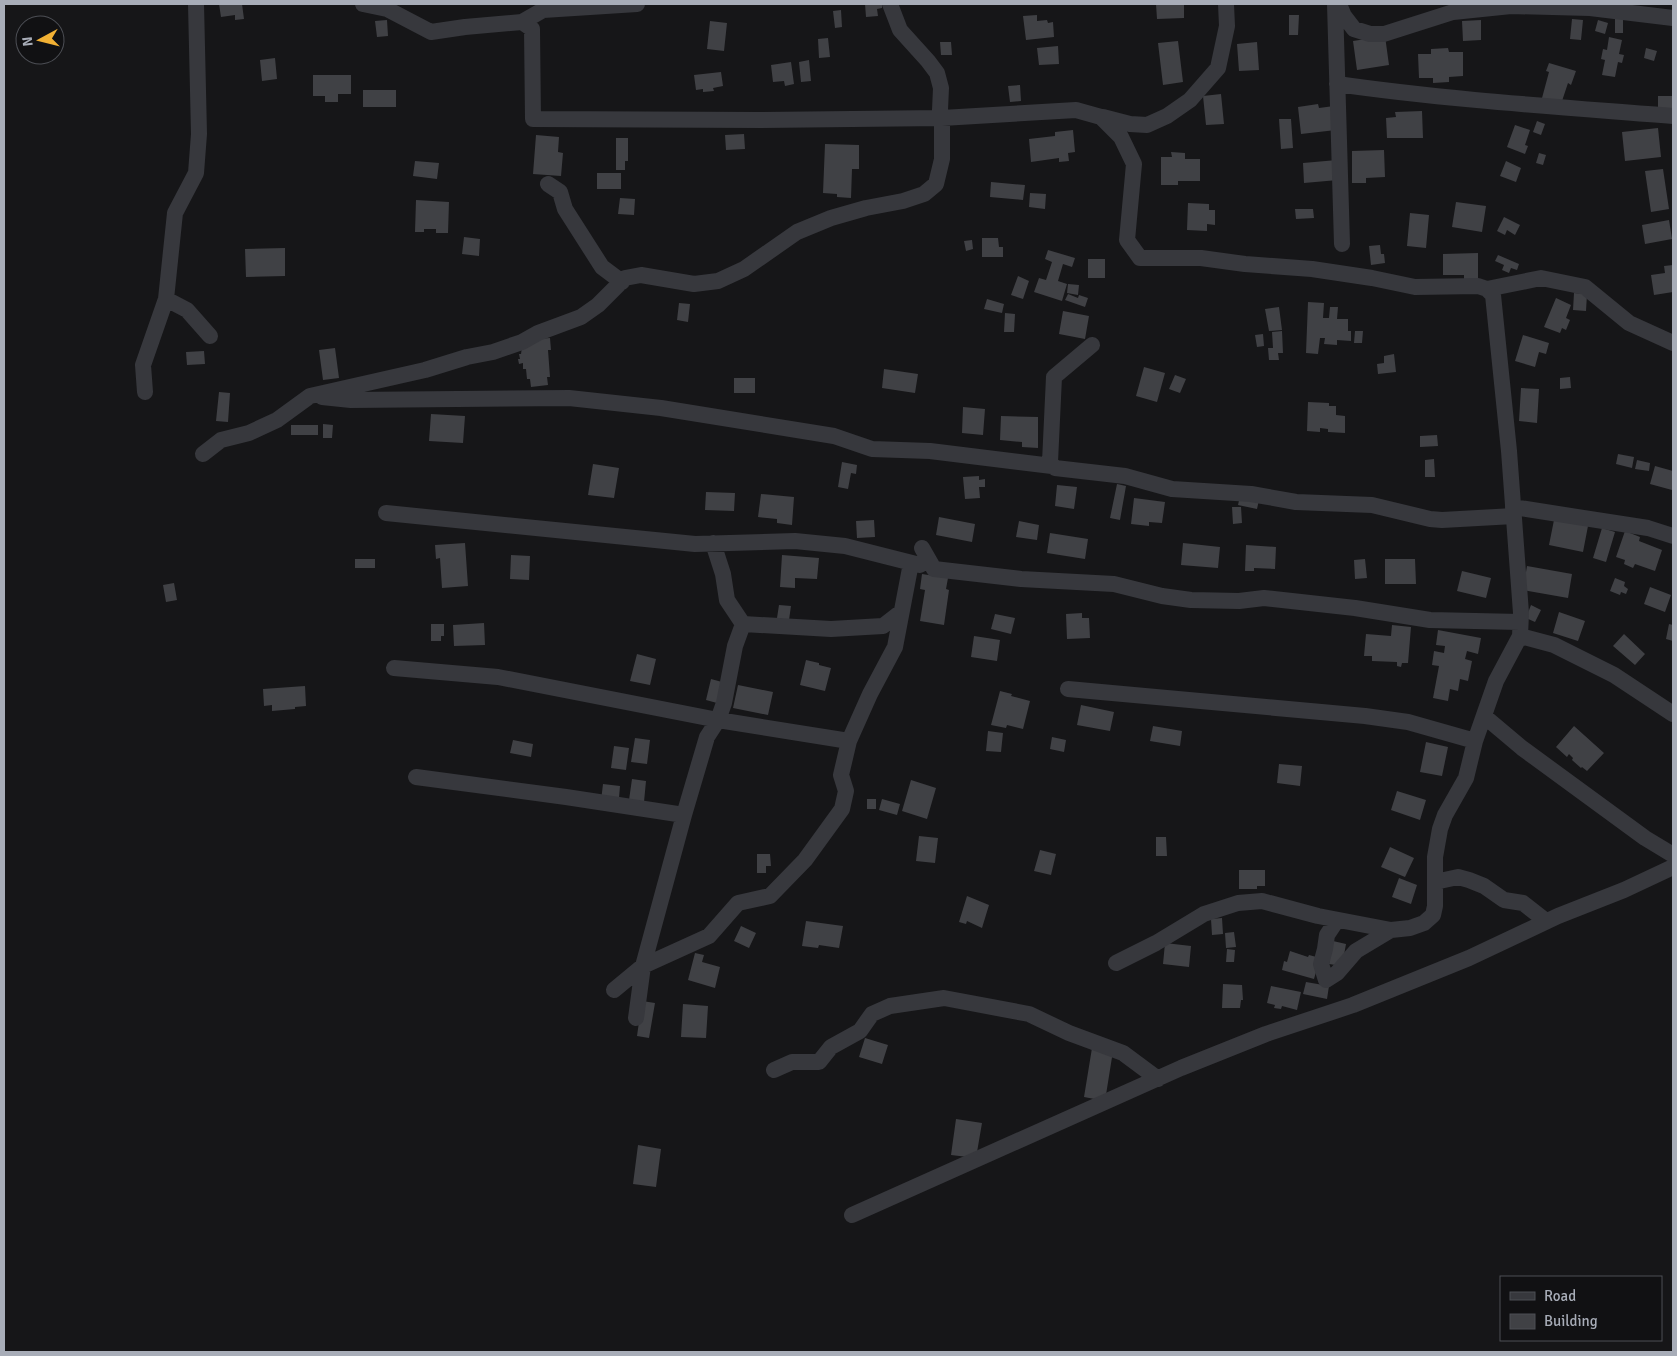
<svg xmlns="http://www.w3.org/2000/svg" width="1677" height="1356" viewBox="0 0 1677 1356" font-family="Signika,sans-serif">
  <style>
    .building { fill: #404145 }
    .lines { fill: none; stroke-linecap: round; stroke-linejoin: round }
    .street { stroke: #37383d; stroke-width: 16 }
  </style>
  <rect width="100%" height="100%" fill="#161618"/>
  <path class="building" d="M219,4h23l2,15 -9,1v-5l-14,2z
    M865,4h17v4l-5,1 1,7 -12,1z
    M1156,4h28v14l-27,1z
    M841,10l1,17 -7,1 -2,-17z
    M1037,15v6l10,-1 1,3 5,-1 1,15 -28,3 -3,-24z
    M1289,15h10l-1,20h-9z
    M1615,18h8v15h-8z
    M1572,19l11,1 -2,20 -11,-1z
    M387,20l1,16 -11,1 -2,-16z
    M1481,20v20l-18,1 -1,-20z
    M1598,20l10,3 -3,11 -10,-3z
    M710,21l17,2 -3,28 -17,-2z
    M1385,36l4,29 -32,5 -4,-29z
    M1609,37l13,3 -3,14 5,1 -2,8 -4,-1 -3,15 -13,-2 3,-15 -4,-1 2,-10 4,1z
    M828,38l2,19 -11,1 -1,-19z
    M1178,41l5,41 -20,3 -5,-42z
    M940,42h11l1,13h-11z
    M1257,42l2,28 -20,1 -2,-27z
    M1058,46l1,18 -20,1 -2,-17z
    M1448,48l1,4h14v24l-14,1v5l-16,1v-5h-14l-1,-24h13v-5z
    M1646,48l11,3 -3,10 -10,-3z
    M275,58l2,21 -15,2 -2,-21z
    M809,60l2,21 -10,1 -2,-20z
    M791,62l3,22 -9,2 -1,-5 -11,1 -2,-17z
    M1549,63l27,8 -5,14 -3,-2 -7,21 -19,-6 7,-26 -3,-1z
    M721,72l2,14 -10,2 1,3 -11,1v-3l-7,1 -2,-15z
    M313,75h38v19h-13v8h-13v-6h-12z
    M1020,85l1,16 -11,1 -2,-16z
    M363,90h33v17h-33z
    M1221,94l3,30 -18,1 -3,-29z
    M1658,96h15v15h-15z
    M1318,104l1,4 15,-2 2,24 -35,4 -3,-27z
    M1422,111l1,27h-36l-1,-20 10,-1 -1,-5z
    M1279,119h12l2,29 -12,1z
    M1537,121l8,3 -4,11 -8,-3z
    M1515,125l15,5 -5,15 3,1 -3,8 -18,-7z
    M1658,128l3,29 -36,4 -3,-29z
    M1073,130l2,22 -7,1 1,8 -10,1v-4l-28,4 -2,-23 26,-3v-4z
    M744,134l1,15 -19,1 -1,-15z
    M536,135l23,2 -1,15 5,1 -2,23 -28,-2z
    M616,138h12v23h-3v9h-9z
    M825,144l34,1v24h-7l-1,29 -14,-1v-3l-14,-1z
    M1384,150l1,27 -19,1v5h-14v-32z
    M1171,152l14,1v6h15v22h-22v4h-17v-28h11z
    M1539,153l7,2 -3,10 -7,-2z
    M1337,160l1,20 -34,3 -1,-20z
    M415,161l24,2 -2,16 -24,-3z
    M1506,161l15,7 -5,14 -16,-6z
    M1663,169l6,40 -18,3 -6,-41z
    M597,173h24v16h-24z
    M991,182l34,3 -2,15 -33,-3z
    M1030,193l16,1 -1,15 -16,-2z
    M620,198l15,1 -1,16 -16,-1z
    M416,200l33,2 -1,31h-12v-4h-12v3h-9z
    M1456,202l30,4 -4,26 -30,-5z
    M1188,203l21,1v6h6v15l-8,-1v7l-20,-1z
    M1295,209h18l1,9 -18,1z
    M1410,213l19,2 -3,33 -19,-2z
    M1504,217l16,8 -5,10 -8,-5 -2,5 -8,-4z
    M1669,220l3,19 -27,5 -3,-19z
    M464,237l16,2 -1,17 -17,-2z
    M982,238h16l1,9h4v10h-21z
    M972,240l1,9 -7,2 -2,-10z
    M1380,245l1,9h3l1,9 -14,2 -2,-19z
    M285,248v28l-39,1 -1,-28z
    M1048,250l27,8 -3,9 -9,-3 -5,17 9,3 -5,17 -28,-9 5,-14 7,2 6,-18 -7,-3z
    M1478,253v29h-14v-7h-21v-21z
    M1498,255l21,9 -2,6 -6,-2 -2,5 -7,-3 2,-5 -9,-4z
    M1088,259h17v19h-17z
    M1673,265v27l-19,3 -3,-20 14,-2 -1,-7z
    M1018,276l11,5 -6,18 -12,-4z
    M1068,284l11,1 -1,10 -11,-2z
    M1574,293l13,1 -1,17 -13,-1z
    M1068,294l10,4 1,-3 9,3 -3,9 -20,-7z
    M1556,298l15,7 -5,13 4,2 -4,10 -4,-2 -2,5 -16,-6z
    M987,299l17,5 -2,9 -18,-4z
    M1308,302l16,1 -1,15h6l1,-11h8l-1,12h11v12h3v10l-14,-1v5l-13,-1 1,-6h-5l-2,16 -12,-1z
    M679,303l11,1 -2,18 -11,-2z
    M1279,307l3,23 -13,1 -4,-22z
    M1063,311l26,5 -4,23 -26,-5z
    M1005,313l10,1 -1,18h-10z
    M1282,331l1,22h-5l1,7h-10l-1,-12h5l-1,-16z
    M1355,331h8l-1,12h-8z
    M1263,334l1,12 -7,1 -2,-12z
    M1523,335l26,8 -3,11 -7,-2 -4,15 -20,-6z
    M550,338l1,12h-3l2,27h-3l1,8 -17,2 -1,-8h-3l-1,-10h-3v-6l-4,1 -1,-5h2l-1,-5h2l2,-14z
    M335,348l4,30 -16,2 -4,-30z
    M204,351l1,13 -18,1 -1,-13z
    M1394,354l2,18 -18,2 -1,-10 7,-1v-7z
    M1144,367l21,6 -8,29 -21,-6z
    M884,369l34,5 -3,19 -33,-5z
    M1175,375l11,4 -6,14 -11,-4z
    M1570,377l1,11 -11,1v-11z
    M734,378h21v15h-21z
    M1521,388l18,1 -2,34 -18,-2z
    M219,392l11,1 -2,29 -12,-1z
    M1308,402l21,1v3h7v9l9,1v17l-17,-1v-3l-8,-1v4l-13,-1z
    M963,407l22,2 -2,26 -21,-2z
    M431,414l34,2 -2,27 -34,-2z
    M1001,416l37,1v31l-16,-1v-5l-22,-2z
    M323,424l10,1 -1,13h-9z
    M291,425h27v10h-27z
    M1437,435l1,11 -18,1v-11z
    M1618,454l16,3 -2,11 -16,-4z
    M1434,459l1,18h-10v-17z
    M1637,460l13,3 -1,8 -14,-2z
    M842,462l15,3 -1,9 -5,-1 -3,16 -10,-2z
    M593,464l26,4 -5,30 -26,-3z
    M1655,466l18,5 -1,19 -22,-6z
    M979,476v4l6,-1v8h-6l1,11 -15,1 -2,-22z
    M1117,484l9,2 -6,34 -10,-2z
    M1057,485l20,2 -3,22 -19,-3z
    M706,492l29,1 -1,18 -29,-1z
    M761,494l33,3 -2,28 -15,-2v-4l-19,-2z
    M1240,496l19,4 -2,9 -19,-4z
    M1134,498l31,4 -3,21 -13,-1v4l-18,-2z
    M1232,507h9l1,16 -9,1z
    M939,517l36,7 -3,18 -36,-7z
    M874,520l1,17 -18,1 -1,-17z
    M1554,520l34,6 -5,26 -34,-7z
    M1019,521l20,4 -2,15 -21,-3z
    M1602,528l13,4 -9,30 -13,-4z
    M1625,531l15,6 -1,4 23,9 -7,21 -20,-7 -2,4 -9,-4 1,-4 -9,-3z
    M1050,533l38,6 -3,20 -38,-6z
    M465,543l3,43 -26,2 -2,-30 -4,1 -1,-14z
    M1183,543l37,4 -2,21 -37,-3z
    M1246,545l30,2 -1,22 -21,-1v3h-9z
    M511,555l19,1 -1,24 -19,-1z
    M782,555l37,3 -2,21 -22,-1v10l-15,-1z
    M355,559h20v9h-20z
    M1365,559l2,19 -12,1 -1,-19z
    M1385,559h30l1,25h-31z
    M1527,566l45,8 -4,24 -45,-8z
    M1462,571l29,7 -5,20 -29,-7z
    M922,574l26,4 -2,11 3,1 -5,35 -24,-4 5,-31 -5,-1z
    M1615,578l10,4 -1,4 4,3 -2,5 -5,-2 -1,3 -10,-4z
    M174,583l3,17 -11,2 -3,-17z
    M1650,587l21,8 -6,17 -21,-8z
    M779,605l12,1 -2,14 -12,-2z
    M1531,605l10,5 -6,12 -9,-4z
    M1559,612l26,9 -7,20 -25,-8z
    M1082,613v5h7l1,20 -23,1 -1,-25z
    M995,614l20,4 -4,16 -20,-5z
    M484,623l1,22 -31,1 -1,-21z
    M431,624h13v12h-3v5h-10z
    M1669,624l4,1v16l-7,-2z
    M1392,625l19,2 -3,36h-6l-1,4 -4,-1v-4l-25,-1v-5h-8l2,-22 25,2z
    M1438,630l43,8 -3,16 -11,-3 -2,8 7,2 -4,20 -8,-2 -2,12 -8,-2 -2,12 -15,-3 6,-32 -7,-1 2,-14 10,2 1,-7 -9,-1z
    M1624,634l21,20 -10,11 -22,-19z
    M974,636l26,4 -3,21 -26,-4z
    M637,654l19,5 -6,26 -20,-4z
    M806,660l13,3v2l12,3 -6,23 -25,-6z
    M711,679l11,3 -5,21 -11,-3z
    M738,685l35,7 -5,23 -35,-7z
    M305,686l1,20 -11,1v2l-23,2v-6l-8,1 -1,-17z
    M1000,691l12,3 -1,2 19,5 -7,28 -16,-4 -1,3 -15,-3z
    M1081,705l33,7 -4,19 -33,-6z
    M1153,726l29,5 -2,15 -30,-5z
    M1574,726l30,27 -17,18 -5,-4 -1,1 -9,-8 1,-2 -4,-4 -2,3 -11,-10z
    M988,731l15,2 -2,19 -15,-1z
    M1052,737l14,3 -2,12 -14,-3z
    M635,738l15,2 -3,24 -16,-2z
    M513,740l20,4 -2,13 -21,-4z
    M1426,742l22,5 -6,29 -22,-4z
    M614,746l15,2 -3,22 -15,-2z
    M1279,764l23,2 -2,20 -23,-3z
    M632,779l14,2 -2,21 -15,-2z
    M911,780l25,8 -9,31 -25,-8z
    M603,784l17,2 -2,24 -18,-1z
    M1397,791l29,9 -6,20 -29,-10z
    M867,799h9v10h-9z
    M882,799l18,5 -3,11 -18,-5z
    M919,836l19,2 -3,25 -19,-2z
    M1156,837h10l1,19h-11z
    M1390,847l24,11 -9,19 -24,-10z
    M1040,850l16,4 -5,21 -17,-4z
    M757,854h13l1,12h-5v7h-9z
    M1239,870h26v16h-8v3h-18z
    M1399,878l18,7 -6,19 -19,-7z
    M967,896l22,9 -7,23 -15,-7 -1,3 -7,-2z
    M1222,918l1,16 -11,1 -1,-16z
    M806,921l37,5 -4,22 -20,-3 -1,3 -16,-2z
    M741,926l15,7 -7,15 -15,-7z
    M1234,932l2,15 -10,1 -1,-15z
    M1333,941l13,3 -4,22 -13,-2z
    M1165,943l26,3 -2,21 -26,-3z
    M1227,949l8,1 -1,12h-8z
    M1290,951l18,6 1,-2 11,3 -6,21 -32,-9 2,-9 3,1z
    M695,953l9,2 -2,7 18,5 -5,21 -27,-8z
    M1306,982l23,4 -2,13 -24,-5z
    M1223,984l19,1 1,15h-2l-1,8h-18z
    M1271,986l30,6 -4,18 -15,-4 -1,3 -7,-1 1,-3 -8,-2z
    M642,1001l13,2 -6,35 -12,-2z
    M683,1004l25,2 -2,32 -25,-1z
    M865,1038l23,7 -6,19 -23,-7z
    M1092,1048l21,3 -8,50 -21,-4z
    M956,1119l26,4 -6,35 -25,-3z
    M638,1145l23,4 -5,38 -23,-3z"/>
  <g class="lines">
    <path class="street" d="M363,4l24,5 44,23 34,-5 57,-5 21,-12 94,-6
      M1335,4l7,240
      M1339,4l5,12 10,13 16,5h14l69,-22 58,-6 79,2 83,10
      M522,22l10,7 1,90 226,1 183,-2 134,-8 25,7 20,20 13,27 -7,76 13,18h61l44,6 67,5 60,9 43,9 63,-1 9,3 6,6 16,156 12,162 -1,23 -24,45 -21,60 -9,37 -21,37 -5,14 -5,28v49l-2,9 -9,8 -14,5 -19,2 -73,-14 -56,-15 -24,2 -34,11 -48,29 -40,20
      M1337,84c112,16 224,23 336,32
      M1103,117l27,7 17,1 20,-9 23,-16 28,-32 9,-42 -1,-22
      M548,184l12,8 5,17 37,58 20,15
      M1487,289l54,-11 44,9 44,36 44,20
      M166,299l21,11 23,26
      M1092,345l-38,32 -4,85 5,6 70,8 47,13 79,5 45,8 76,3 58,14 12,1 72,-4
      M145,392l-2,-27 23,-66 9,-86 21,-40 3,-39 -3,-130
      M322,397l29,3 218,-2 92,10 173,28 38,13 58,2 122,15
      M203,454l18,-14 28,-7 28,-13 33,-24 115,-26 42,-13 26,-5 29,-10 16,-9 43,-16 17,-12 27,-27 16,-3 53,9 24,-3 26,-12 53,-37 34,-14 35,-10 37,-7 21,-7 12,-10 6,-25v-41l-2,-8 1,-22 -4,-15 -9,-12 -28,-31 -10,-26
      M1513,507l135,21 25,8
      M386,513l309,31 100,-3 50,5 75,19
      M713,543l10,31 4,26 16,24
      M922,548l12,21 87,10 93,5 48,12 29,4 48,1 25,-3 91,10 75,12 90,2
      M1520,636l34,9 60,30 59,39
      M394,668l104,9 220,43 131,21 21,-47 25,-47 16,-84
      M1068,689l297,27 43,6 67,19
      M1484,716l38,32 123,90 28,17
      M416,777l150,20 118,18
      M1435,882l23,-5 11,3 15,6 20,14 19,3 23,18
      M1337,920l-10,15 -2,14 -4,15 5,16 11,-7 19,-22 35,-21
      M614,990l29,-24 66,-30 29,-33 32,-7 35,-36 37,-51 4,-18 -5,-16 8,-34
      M636,1018l7,-52 41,-151 23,-78 11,-17 6,-17 11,-57 8,-22 88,5 52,-3 18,-14
      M774,1070l18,-8h27l12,-15 29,-16 12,-17 18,-8 54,-8 85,16 40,19 54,20 35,26
      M852,1215l329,-147 85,-34 87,-29 116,-47 89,-42 66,-26 49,-23"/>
  </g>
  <rect width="1677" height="1356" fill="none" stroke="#a8adb8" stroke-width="10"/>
  <rect x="1500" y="1276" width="162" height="65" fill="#111113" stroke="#4d4f55"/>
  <rect x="1510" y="1292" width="25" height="8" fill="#37383d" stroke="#4d4f55"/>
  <text x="1544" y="1301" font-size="15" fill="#a8adb8">Road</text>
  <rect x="1510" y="1314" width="25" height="15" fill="#404145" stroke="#4d4f55"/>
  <text x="1544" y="1326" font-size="15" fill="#a8adb8">Building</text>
  <g transform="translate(40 40) rotate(263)"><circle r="24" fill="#111113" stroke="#4d4f55"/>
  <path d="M0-4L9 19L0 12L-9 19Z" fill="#f2b134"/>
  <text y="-8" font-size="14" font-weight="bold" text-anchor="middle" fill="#a8adb8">N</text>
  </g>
</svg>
